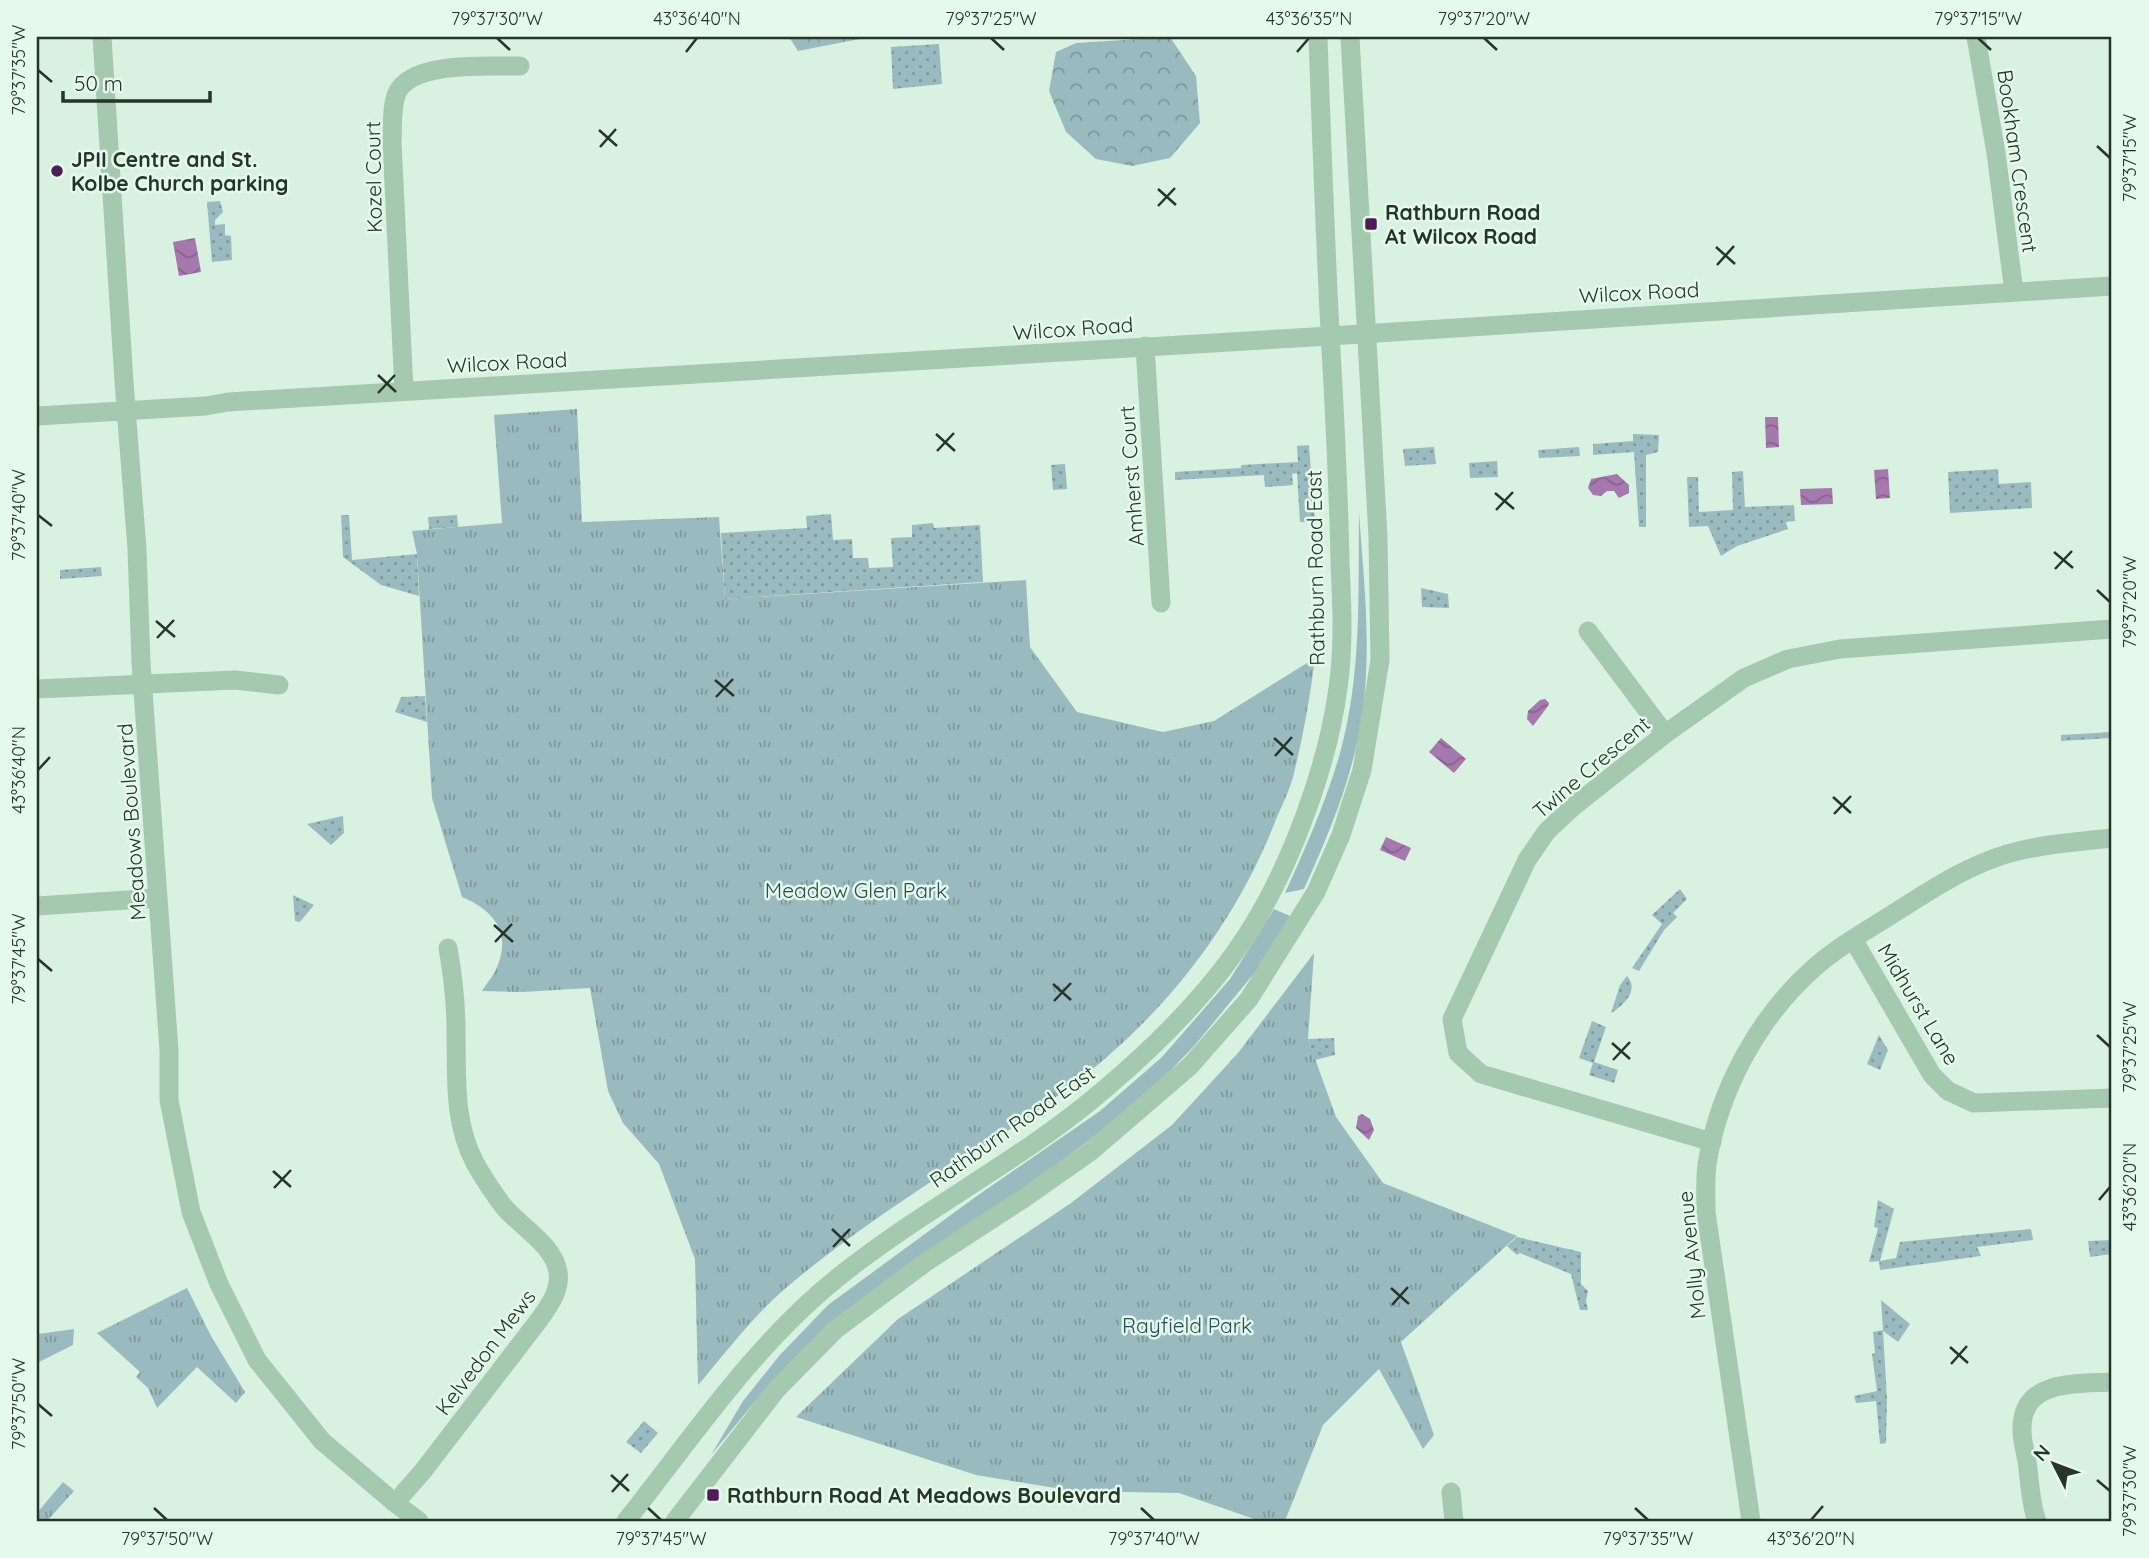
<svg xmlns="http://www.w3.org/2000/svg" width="2149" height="1558" viewBox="0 0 2149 1558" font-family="Quicksand,sans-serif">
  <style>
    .grass { fill: #99bbc0 }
    .forest { fill: url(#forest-crowns) }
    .park { fill: url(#park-tufts) }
    .garden { fill: url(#garden-dots) }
    .water { fill: url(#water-waves) }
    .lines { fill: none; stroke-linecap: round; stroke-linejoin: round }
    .minor { stroke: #a5c9ae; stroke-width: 19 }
    .tertiary { stroke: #a5c9ae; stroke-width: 19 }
    .ticks { fill: none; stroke: #263528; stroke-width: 2.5 }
    .poi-dot { fill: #4e1c56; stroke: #e5f9ec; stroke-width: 2.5 }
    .labels { text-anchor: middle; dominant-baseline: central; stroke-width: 5; stroke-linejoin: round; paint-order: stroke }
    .poi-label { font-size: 21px; font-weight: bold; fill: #263528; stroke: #e5f9ec; text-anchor: start }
    .street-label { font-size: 21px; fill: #263528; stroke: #e5f9ec }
    .park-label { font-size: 21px; fill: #2a4c53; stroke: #e5f9ec }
    .neatline { fill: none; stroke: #263528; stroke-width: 2.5 }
    .ticks-label { font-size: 18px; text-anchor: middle; fill: #263528 }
  </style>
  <defs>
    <pattern id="forest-crowns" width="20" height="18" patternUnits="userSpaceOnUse" patternTransform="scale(1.75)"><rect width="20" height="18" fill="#99bbc0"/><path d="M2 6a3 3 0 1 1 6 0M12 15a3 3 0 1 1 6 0" fill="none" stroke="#7d999c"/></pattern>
    <pattern id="park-tufts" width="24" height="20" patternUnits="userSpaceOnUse" patternTransform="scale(1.75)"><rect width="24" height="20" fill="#99bbc0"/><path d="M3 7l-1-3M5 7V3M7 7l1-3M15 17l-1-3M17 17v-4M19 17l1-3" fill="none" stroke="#7d999c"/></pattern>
    <pattern id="garden-dots" width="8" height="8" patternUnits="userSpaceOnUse" patternTransform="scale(1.75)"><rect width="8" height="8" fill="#99bbc0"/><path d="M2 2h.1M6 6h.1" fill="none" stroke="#7d999c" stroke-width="1.8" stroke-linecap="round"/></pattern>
    <pattern id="water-waves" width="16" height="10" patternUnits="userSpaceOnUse" patternTransform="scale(1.75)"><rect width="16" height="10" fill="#a578ae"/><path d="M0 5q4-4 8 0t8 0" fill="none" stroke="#86638e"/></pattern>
  </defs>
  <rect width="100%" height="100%" fill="#d9f1e1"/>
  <path class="grass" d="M1359,512c4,59 11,118 6,177 -5,71 -32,136 -61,200l-19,4c21,-46 41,-91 55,-140 22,-79 18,-160 19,-241z
    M1274,909l16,7 -34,55 -61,74 -23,24 -59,53 -341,259 -61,74 32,-54 36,-45 49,-51 146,-107 126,-87 62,-54 68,-78z"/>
  <path class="forest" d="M789,37h81l-72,14z
    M1170,37l26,39 4,47 -30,35 -38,8 -36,-7 -30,-27 -17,-41 7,-39 20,-9z"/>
  <path class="park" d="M577,409l5,113 137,-5 6,82 301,-19 4,67 47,65 86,20 51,-11 101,-63c-5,40 -12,80 -22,119 -4,15 -12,30 -18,45 -42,107 -115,198 -208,267 -95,70 -199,127 -288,205 -28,25 -56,62 -81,91l-3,-126 -36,-95 -36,-41 -15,-32 -18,-103 -67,4 -41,-1c5,-8 12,-16 15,-24 15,-35 -4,-57 -35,-70l-30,-99 -15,-244 -5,-23 90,-8 -8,-108z
    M1314,953l-6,86 28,78 47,66 134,53 -116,106 33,93 -11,14 -44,-80 -56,56 -38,96h-25l-81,-28 -106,-2 -97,-16 -180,-58 102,-98 173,-116 101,-78 66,-72z
    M187,1288l24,48 34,56 -9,11 -39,-36 -40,41 -9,-20 -12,-11 4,-5 -43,-39z
    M37,1328l1,6 36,-5 -1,16 -36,18z
    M63,1482l11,9 -27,30h-10v-8z"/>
  <path class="garden" d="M939,44l3,40 -49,5 -2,-42z
    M220,201l3,11 -8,8v5l10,-1v11l6,1 1,24 -20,2 -5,-60z
    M1633,434l26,1 -1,17 -12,3v72h-7l-5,-75 -41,3v-11l40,-3z
    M1309,445l6,77h-15l-3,-49 -5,1 1,11 -28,2 -1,-12 -89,5v-8l66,-4v-3l57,-3 -1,-16z
    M1434,447l2,17 -31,2 -2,-17z
    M1579,447l1,9 -41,2 -1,-8z
    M1497,461l1,16 -28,1 -1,-15z
    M1065,464l2,25 -14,1 -2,-25z
    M1998,469l1,15 32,-2 1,26 -82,5 -2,-41z
    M1743,471l2,36 49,-2 1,16 -9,1 2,7 -51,17 -16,10 -13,-30 -19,1 -2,-50h11l1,35 34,-2 -1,-38z
    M831,514l2,26 19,-1 1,19h15l1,10 24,-1 -2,-29 21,-1v-12l21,-2 1,5 46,-3 3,57 -258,17 -4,-66 86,-5 -1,-12z
    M341,515h8l3,45 65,-6 2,42 -38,-11 -38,-28z
    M457,515l1,12 -29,2 -1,-12z
    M101,567l1,9 -42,3v-9z
    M1421,588l27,6 1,14 -27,-1z
    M425,696l2,26 -32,-10 6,-15z
    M2112,732v6l-51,3v-6z
    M343,816l1,17 -13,12 -24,-21z
    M1680,889l7,10 -14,14 4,4 -13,13 -25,41 -7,-3 30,-44 -10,-9z
    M293,895l21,10 -14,17 -5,-1z
    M1627,976c13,14 -4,30 -16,37l9,-28z
    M1592,1021l14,6 -12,35 24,8 -4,13 -25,-8 4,-12 -14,-5z
    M1879,1035l9,15 -8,20 -13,-6z
    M1334,1038l1,17 -20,5 -7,-21z
    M1878,1200l16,9 -14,52 16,-3 4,-16 131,-13 2,11 -56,7 4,9 -101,14 -1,-9 -10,1 9,-34 -4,-1z
    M1517,1237l64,15v32l7,7 -2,10 2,9h-8l-9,-36 -51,-21 -3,2 -10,-9z
    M2112,1240v14l-22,3 -2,-16z
    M1881,1300l29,24 -12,18 -15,-11 4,68 -1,44 -6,1 -4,-43 -20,2 -2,-7 23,-5 -5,-37 3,-1 -2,-21 10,-2z
    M644,1421l14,12 -17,20 -15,-11z"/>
  <path class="water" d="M195,238l6,34 -22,4 -6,-34z
    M1765,417h13l1,30 -13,1z
    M1888,469l2,29 -14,1 -2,-29z
    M1617,474l12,11v8l-10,5 -5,-7h-7l-6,5 -8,-1 -5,-7 3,-9z
    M1832,488l1,16 -32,1 -1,-16z
    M1545,699l4,4 -1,3 -15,20 -6,-7 1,-8 12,-11z
    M1441,738l25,21 -12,14 -25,-21z
    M1386,837l25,11 -6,13 -25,-11z
    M1362,1114l8,5 4,11 -5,10 -13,-12 2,-12z"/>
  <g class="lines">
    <path class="minor" d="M102,37l22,345 13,167 4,114 28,387v50l22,112 28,72 38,76 65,81 73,62 24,18
      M1976,37l20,116 18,139
      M1145,346l16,257
      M404,391l-12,-249c1,-15 -1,-35 5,-49 15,-33 92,-26 123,-27
      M37,416l169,-10 22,-4 1102,-66 782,-50
      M1588,631l77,103
      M37,689l198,-9 44,5
      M37,906l121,-8
      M1853,939l79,136 16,16 26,12 138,-5
      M1712,1142l-231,-68 -23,-21 -6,-34 75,-159 20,-29 27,-25 91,-72 79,-56 44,-19 52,-10 272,-20
      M1451,1492l3,29
      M395,1503l28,-32 116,-151c10,-14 22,-30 19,-48 -4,-27 -37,-45 -54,-65 -10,-13 -21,-30 -29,-44 -22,-42 -18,-85 -19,-131 0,-28 -3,-56 -8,-84
      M1751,1521l-45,-309c0,-16 -1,-33 1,-48 12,-74 51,-147 108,-197 25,-22 56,-39 84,-57 35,-22 68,-44 108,-56 34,-10 70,-12 105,-16
      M2037,1521c-7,-18 -7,-40 -10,-60 -3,-14 -7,-29 -4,-43 7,-39 60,-34 89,-36"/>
    <path class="tertiary" d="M626,1521c66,-83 127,-175 210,-242 86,-70 187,-119 270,-191 53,-45 107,-99 144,-158 41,-65 78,-165 88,-242 6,-41 4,-83 2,-125 -1,-59 -4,-119 -7,-178 -7,-116 -11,-232 -15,-348
      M675,1521l102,-132 58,-59 91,-68 97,-63 67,-47 100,-86 59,-67 67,-107 25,-57 21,-65 18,-110 -2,-123 -28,-500"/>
  </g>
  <path class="ticks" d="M497,38l13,12M991,38l13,12M1484,38l13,12M1978,38l13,12M686,52l11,-14M1297,52l12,-14M38,70l14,12M599,130l18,16M2097,146l13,12M600,147l16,-18M1158,189l18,16M1158,206l17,-18M1716,247l19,17M1717,265l17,-19M378,375l18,17M378,393l17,-18M936,434l19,17M937,451l17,-18M1495,493l19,16M1496,510l17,-18M38,515l14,11M2054,552l19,16M2055,569l17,-18M2097,590l13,12M156,621l19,16M157,638l17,-18M715,680l19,16M716,697l17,-18M1274,738l19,17M1275,756l17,-19M38,770l12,-13M1833,797l18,16M1834,814l17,-18M494,925l19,17M495,942l17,-18M38,959l14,12M1053,984l18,16M1054,1001l17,-18M2097,1035l13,12M1612,1043l18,16M1613,1060l17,-18M273,1171l18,16M274,1188l17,-18M2099,1200l11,-13M832,1229l18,17M833,1247l17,-18M1391,1288l18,16M1392,1305l16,-18M1950,1347l18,16M1951,1364l16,-18M38,1404l14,12M611,1475l18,16M2097,1480l13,11M612,1492l16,-18M154,1508l13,12M648,1508l13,12M1141,1508l13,12M1635,1508l13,12M1811,1520l12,-14"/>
  <g class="poi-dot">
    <circle cx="57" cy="171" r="7"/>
    <rect x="1364" y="217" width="14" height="14" rx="3.5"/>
    <rect x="706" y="1488" width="14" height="14" rx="3.5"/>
  </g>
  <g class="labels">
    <g class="poi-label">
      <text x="71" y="159">JPII Centre and St.<tspan x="71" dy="24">Kolbe Church parking</tspan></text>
      <text x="1385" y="212">Rathburn Road<tspan x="1385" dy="24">At Wilcox Road</tspan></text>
      <text x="727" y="1495">Rathburn Road At Meadows Boulevard</text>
    </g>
    <g class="street-label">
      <text transform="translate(2018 161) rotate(82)">Bookham Crescent</text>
      <text transform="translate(373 177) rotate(-91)">Kozel Court</text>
      <text transform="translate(1639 292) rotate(-3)">Wilcox Road</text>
      <text transform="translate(1073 328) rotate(-4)">Wilcox Road</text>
      <text transform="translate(507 362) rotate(-3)">Wilcox Road</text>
      <text transform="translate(1131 476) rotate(-94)">Amherst Court</text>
      <text transform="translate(1315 568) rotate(-91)">Rathburn Road East</text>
      <text transform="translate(1591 767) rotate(-40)">Twine Crescent</text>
      <text transform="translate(131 822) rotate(-94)">Meadows Boulevard</text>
      <text transform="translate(1919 1004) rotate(59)">Midhurst Lane</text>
      <text transform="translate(1012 1126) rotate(-35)">Rathburn Road East</text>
      <text transform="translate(1691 1255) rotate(-96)">Molly Avenue</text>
      <text transform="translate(485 1352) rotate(-53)">Kelvedon Mews</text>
    </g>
    <g class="park-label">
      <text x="856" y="890">Meadow Glen Park</text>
      <text x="1187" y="1325">Rayfield Park</text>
    </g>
  </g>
  <rect width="2149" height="1558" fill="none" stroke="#e5f9ec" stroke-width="77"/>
  <g transform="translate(2054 1464) rotate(312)" stroke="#e5f9ec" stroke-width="5" paint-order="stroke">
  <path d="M0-5L12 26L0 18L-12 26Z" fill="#263528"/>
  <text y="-10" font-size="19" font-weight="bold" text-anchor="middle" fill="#263528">N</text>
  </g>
  <path d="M63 91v10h147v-10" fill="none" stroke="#263528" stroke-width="3.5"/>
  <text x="74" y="91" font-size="21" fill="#263528" stroke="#e5f9ec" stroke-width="5" paint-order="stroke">50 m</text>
  <rect x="38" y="38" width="2072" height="1482" class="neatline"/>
  <g class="ticks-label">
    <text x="497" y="25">79°37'30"W</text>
    <text x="697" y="25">43°36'40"N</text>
    <text x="991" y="25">79°37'25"W</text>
    <text x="1309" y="25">43°36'35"N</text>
    <text x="1484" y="25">79°37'20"W</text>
    <text x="1978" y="25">79°37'15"W</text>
    <text transform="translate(19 70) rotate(-90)" y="6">79°37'35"W</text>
    <text transform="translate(2130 158) rotate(-90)" y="6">79°37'15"W</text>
    <text transform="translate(19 515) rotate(-90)" y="6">79°37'40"W</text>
    <text transform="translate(2130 602) rotate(-90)" y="6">79°37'20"W</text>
    <text transform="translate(19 770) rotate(-90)" y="6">43°36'40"N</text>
    <text transform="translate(19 959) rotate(-90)" y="6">79°37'45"W</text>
    <text transform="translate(2130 1047) rotate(-90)" y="6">79°37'25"W</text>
    <text transform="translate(2130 1187) rotate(-90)" y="6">43°36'20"N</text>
    <text transform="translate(19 1404) rotate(-90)" y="6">79°37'50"W</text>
    <text transform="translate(2130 1491) rotate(-90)" y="6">79°37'30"W</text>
    <text x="167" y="1545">79°37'50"W</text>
    <text x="661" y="1545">79°37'45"W</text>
    <text x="1154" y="1545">79°37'40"W</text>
    <text x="1648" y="1545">79°37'35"W</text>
    <text x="1811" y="1545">43°36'20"N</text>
  </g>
</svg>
